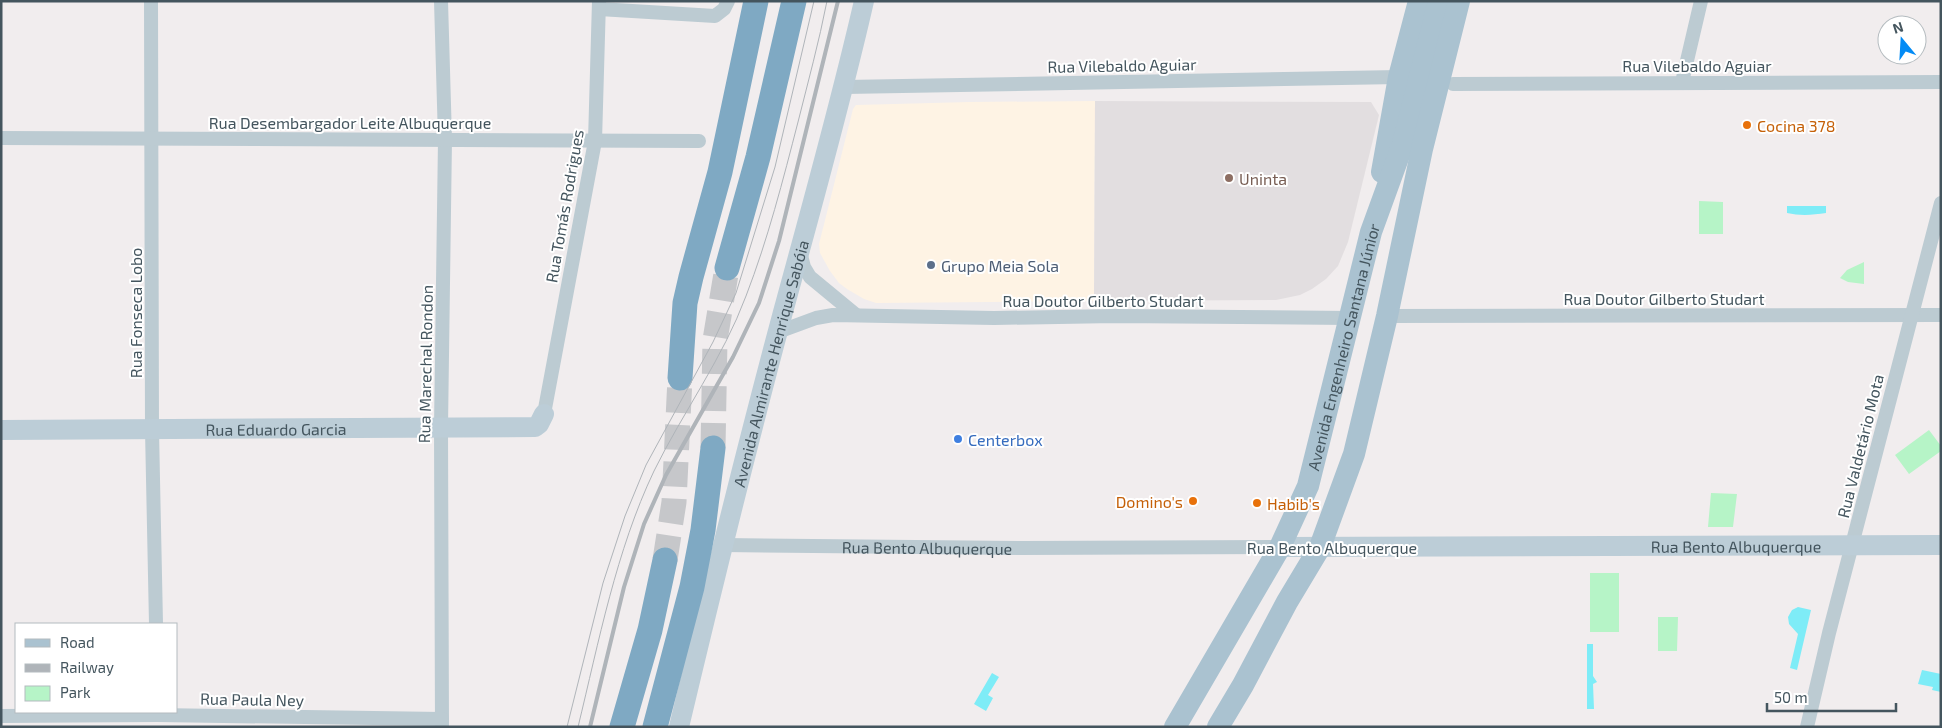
<svg xmlns="http://www.w3.org/2000/svg" width="1942" height="728" viewBox="0 0 1942 728" font-family="'Exo 2',sans-serif">
  <style>
    .commercial { fill: #fef3e4 }
    .education { fill: #e2dee0 }
    .green { fill: #b6f4c7 }
    .water { fill: #7eecf7 }
    .lines { fill: none; stroke-linecap: round; stroke-linejoin: round }
    .highway-tunnel { stroke: #c6c7ca; stroke-width: 25; stroke-dasharray: 25 12; stroke-linecap: butt }
    .street { stroke: #bccbd2; stroke-width: 14 }
    .secondary { stroke: #bccdd7; stroke-width: 20 }
    .primary { stroke: #aac2d0; stroke-width: 22 }
    .highway { stroke: #7fa9c3; stroke-width: 25 }
    .tram { stroke: #afb4b9; stroke-width: 1 }
    .rail { stroke: #afb4b9; stroke-width: 4 }
    .food-dot { fill: #e8710a; stroke: #fff; stroke-width: 2 }
    .education-dot { fill: #8d6e63; stroke: #fff; stroke-width: 2 }
    .service-dot { fill: #5c6f8a; stroke: #fff; stroke-width: 2 }
    .shop-dot { fill: #3f7fe0; stroke: #fff; stroke-width: 2 }
    .labels { text-anchor: middle; dominant-baseline: central; stroke-width: 4; stroke-linejoin: round; paint-order: stroke }
    .street-label { font-size: 16px; fill: #44555e; stroke: #fff }
    .food-label { font-size: 16px; fill: #c56008; stroke: #fff; text-anchor: start }
    .education-label { font-size: 16px; fill: #785e54; stroke: #fff; text-anchor: start }
    .service-label { font-size: 16px; fill: #4e5e75; stroke: #fff; text-anchor: start }
    .shop-label { font-size: 16px; fill: #366cbe; stroke: #fff; text-anchor: start }
  </style>
  <rect width="100%" height="100%" fill="#f1edee"/>
  <path class="commercial" d="M1095,101l-1,200 -218,2 -12,-4 -17,-10 -8,-6 -9,-12 -10,-18 -1,-9 34,-135 3,-4 114,-3z"/>
  <path class="education" d="M1095,101l276,1 8,13 -31,127 -10,24 -12,13 -14,10 -12,6 -24,5 -182,1z"/>
  <path class="green" d="M1699,201l24,1v32h-24z
    M1864,262v22l-16,-2 -8,-4 7,-8z
    M1929,430l12,16v5l-32,23 -14,-19z
    M1711,493l26,1 -4,33h-25z
    M1590,573h29v59h-29z
    M1658,617h20l-1,34h-19z"/>
  <path class="water" d="M1787,206h39v7c-13,2 -26,3 -39,0z
    M1798,607l13,3 -14,60 -7,-2 8,-34 -9,-10 -1,-7 4,-7z
    M1587,644h6v32l4,6 -4,2 1,25h-7z
    M1922,670l19,4v18l-9,-2 1,-3 -15,-3z
    M992,673l7,4 -11,18 5,3 -7,13 -12,-7z"/>
  <g class="lines">
    <path class="highway-tunnel" d="M713,448l2,-108 12,-72
      M665,560l9,-58 6,-124"/>
    <g class="street">
      <path d="M151,1l1,429 4,194"/>
      <path d="M441,1l4,138 -4,288 1,300"/>
      <path d="M599,9l116,7 9,-7 4,-8"/>
      <path d="M1682,82l19,-81"/>
      <path d="M1453,84l488,-2"/>
      <path d="M845,87l554,-10"/>
      <path d="M1,138l698,3"/>
      <path d="M800,252l4,15 6,10 46,38"/>
      <path d="M1387,316l554,-1"/>
      <path d="M778,332l38,-14 17,-3 161,3 121,-2 235,2"/>
      <path d="M544,414l51,-273 4,-140"/>
      <path id="s1" d="M723,545l299,3 258,-1"/>
      <path d="M1,716l156,-1 285,4"/>
      <path d="M1807,727l22,-94 112,-430"/>
    </g>
    <g class="secondary">
      <path id="s2" d="M1,430l534,-3 4,-3 5,-10"/>
      <path id="s3" d="M1280,547l661,-2"/>
      <path id="s4" d="M679,727c33,-139 67,-277 104,-415 28,-103 57,-206 81,-311"/>
    </g>
    <g class="primary">
      <path d="M1382,172l17,-95 20,-76"/>
      <path id="s5" d="M1175,727l105,-180 28,-61 63,-254 32,-88 36,-143"/>
      <path d="M1218,727l25,-42 44,-83 33,-55 34,-93 33,-138 35,-167 37,-148"/>
    </g>
    <path class="highway" d="M727,268l31,-111 36,-156
      M680,378l5,-75 6,-26 29,-105 36,-171
      M622,727l28,-97 15,-70
      M655,727l37,-140 11,-57 10,-82"/>
    <path class="tram" d="M567,727l36,-144 22,-67 21,-51 67,-123 23,-49 39,-126 39,-166
      M578,727c21,-86 38,-176 76,-256 29,-59 69,-113 92,-175 22,-57 37,-116 52,-174 10,-40 21,-80 29,-121"/>
    <path class="rail" d="M590,727l34,-140 20,-63 22,-49 67,-118 26,-54 20,-62 59,-240"/>
  </g>
  <g class="food-dot">
    <circle cx="1747" cy="125" r="5"/>
    <circle cx="1193" cy="501" r="5"/>
    <circle cx="1257" cy="503" r="5"/>
  </g>
  <circle class="education-dot" cx="1229" cy="178" r="5"/>
  <circle class="service-dot" cx="931" cy="265" r="5"/>
  <circle class="shop-dot" cx="958" cy="439" r="5"/>
  <g class="labels">
    <g class="street-label">
      <text transform="translate(1122 65) rotate(-1)">Rua Vilebaldo Aguiar</text>
      <text x="1697" y="65">Rua Vilebaldo Aguiar</text>
      <text x="350" y="122">Rua Desembargador Leite Albuquerque</text>
      <text transform="translate(564 206) rotate(-80)">Rua Tomás Rodrigues</text>
      <text x="1664" y="298">Rua Doutor Gilberto Studart</text>
      <text x="1103" y="300">Rua Doutor Gilberto Studart</text>
      <text transform="translate(135 313) rotate(-90)">Rua Fonseca Lobo</text>
      <text stroke="none"><textPath href="#s5" startOffset="419">Avenida Engenheiro Santana Júnior</textPath></text>
      <text transform="translate(425 364) rotate(-89)">Rua Marechal Rondon</text>
      <text stroke="none"><textPath href="#s4" startOffset="375">Avenida Almirante Henrique Sabóia</textPath></text>
      <text stroke="none"><textPath href="#s2" startOffset="275">Rua Eduardo Garcia</textPath></text>
      <text transform="translate(1860 446) rotate(-76)">Rua Valdetário Mota</text>
      <text stroke="none"><textPath href="#s3" startOffset="456">Rua Bento Albuquerque</textPath></text>
      <text stroke="none"><textPath href="#s1" startOffset="204">Rua Bento Albuquerque</textPath></text>
      <text x="1332" y="547">Rua Bento Albuquerque</text>
      <text transform="translate(252 699) rotate(1)">Rua Paula Ney</text>
    </g>
    <g class="food-label">
      <text x="1757" y="125">Cocina 378</text>
      <text x="1183" y="501" text-anchor="end">Domino's</text>
      <text x="1267" y="503">Habib's</text>
    </g>
    <g class="education-label">
      <text x="1239" y="178">Uninta</text>
    </g>
    <g class="service-label">
      <text x="941" y="265">Grupo Meia Sola</text>
    </g>
    <g class="shop-label">
      <text x="968" y="439">Centerbox</text>
    </g>
  </g>
  <rect width="1942" height="728" fill="none" stroke="#44555e" stroke-width="5"/>
  <rect x="15" y="623" width="162" height="90" fill="#ffffff" stroke="#b4bbbf"/>
  <rect x="25" y="639" width="25" height="8" fill="#aac2d0" stroke="#b4bbbf"/>
  <text x="60" y="648" font-size="15" fill="#44555e">Road</text>
  <rect x="25" y="664" width="25" height="8" fill="#afb4b9" stroke="#b4bbbf"/>
  <text x="60" y="673" font-size="15" fill="#44555e">Railway</text>
  <rect x="25" y="686" width="25" height="15" fill="#b6f4c7" stroke="#b4bbbf"/>
  <text x="60" y="698" font-size="15" fill="#44555e">Park</text>
  <g transform="translate(1902 40) rotate(342)"><circle r="24" fill="#ffffff" stroke="#b4bbbf"/>
  <path d="M0-4L9 19L0 12L-9 19Z" fill="#038bf5"/>
  <text y="-8" font-size="14" font-weight="bold" text-anchor="middle" fill="#44555e">N</text>
  </g>
  <path d="M1767 703v8h129v-8" fill="none" stroke="#44555e" stroke-width="2.5"/>
  <text x="1774" y="703" font-size="15" fill="#44555e" stroke="#ffffff" stroke-width="4" paint-order="stroke">50 m</text>
</svg>
